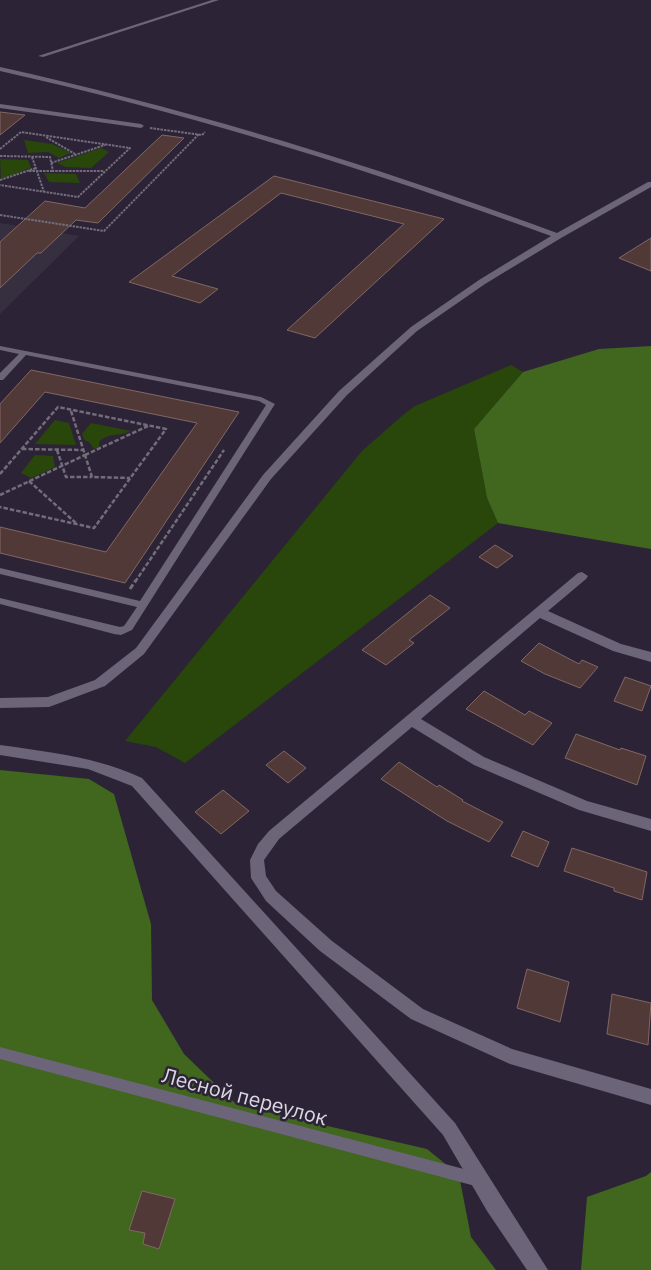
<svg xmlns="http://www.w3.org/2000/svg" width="651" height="1270" viewBox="0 0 651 1270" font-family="'IBM Plex Sans',sans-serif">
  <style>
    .education { fill: #362f3f }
    .green { fill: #29460b }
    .forest { fill: #41661d }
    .building { fill: #503937; stroke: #816764 }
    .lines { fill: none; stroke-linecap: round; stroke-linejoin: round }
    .path-far2 { stroke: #726c7b; stroke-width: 2; stroke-dasharray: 2.5 1; stroke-linecap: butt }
    .path-far1 { stroke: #726c7b; stroke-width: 2.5; stroke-dasharray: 4.5 2; stroke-linecap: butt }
    .path { stroke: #726c7b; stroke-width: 3; stroke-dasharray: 5.5 2.5; stroke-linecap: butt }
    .service { fill: #6c6479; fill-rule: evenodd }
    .minor { fill: #6c6479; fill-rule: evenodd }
    .labels { text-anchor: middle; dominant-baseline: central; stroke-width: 5; stroke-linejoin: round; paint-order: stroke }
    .near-street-label { font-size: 21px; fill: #dad6e2; stroke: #2c2436 }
  </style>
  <rect width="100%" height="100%" fill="#2c2436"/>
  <path class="education" d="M0,223l79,13 -79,78z"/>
  <path class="green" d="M24,140l28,4 19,9 -12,5 -11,-6 -20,1z
    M101,148l8,4 -18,16 -25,-1 -9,-4z
    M0,159l28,1 3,8 -30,11z
    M44,173l32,1 4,9 -31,-1z
    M511,365l12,7 -49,57 13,69 11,25 -313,240 -29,-16 -31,-6 237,-290 41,-36 12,-9z
    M55,420l14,3 7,22 -41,-1z
    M91,423l40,8c-11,6 -23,1 -32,11v5l-5,2 -5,-7 -5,-2 -2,-6z
    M35,455l18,1 2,11 -24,11 -10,-5z"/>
  <path class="forest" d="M651,346v203l-153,-26 -11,-25 -13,-69 49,-57 76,-23z
    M0,770l89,9 25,15 37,130 1,76 32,54 53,51 190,44 32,26 12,62 25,33h-496z
    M651,1172v98h-70l6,-73 59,-21z"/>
  <path class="building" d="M0,112l25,3 -25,20z
    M162,135l22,3 -86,85 -22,-3 -35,33h-4l-37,35v-46l45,-41 40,7z
    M274,176l170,43 -129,119 -28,-8 117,-106 -123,-31 -109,83 46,13 -18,14 -71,-21z
    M651,238v33l-32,-13z
    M31,370l208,42 -114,171 -125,-30v-26l106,25 91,-129 -152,-31 -45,51v-39z
    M495,545l18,11 -16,12 -18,-11z
    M430,595l20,13 -41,32 5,3 -28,22 -24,-15z
    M539,643l40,21 3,-4 16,7 -18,21 -35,-14 -24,-13z
    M625,677l26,9 -9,25 -28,-10z
    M484,691l41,24 4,-4 23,12 -19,22 -67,-36z
    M576,734l44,16 1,-2 25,8 -9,29 -72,-27z
    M284,751l22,17 -18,15 -22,-18z
    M399,762l38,25 2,-2 24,15 -1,1 41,21 -14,20 -42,-21 -66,-42z
    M223,790l26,21 -28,23 -26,-22z
    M523,831l26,11 -11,25 -27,-11z
    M572,848l75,24 -5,28 -28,-9v-3l-50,-17z
    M527,969l42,13 -9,40 -43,-14z
    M612,994l39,9 -3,42 -41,-11z
    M142,1191l33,8 -16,50 -16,-5 2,-11 -16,-3z"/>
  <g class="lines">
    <path class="path-far2" d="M150,128l52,7 3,-3
      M46,137l29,17
      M0,149l21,-17 109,16 -52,49 -78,-12
      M0,156l50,1 3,14h51
      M32,157l12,35
      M51,163l54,-18
      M29,171h24
      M0,180l36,-12
      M0,215l104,16 95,-97"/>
    <path class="path-far1" d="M71,411l21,66 38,1
      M22,449l61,1
      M57,450l9,27h26
      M85,455l63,-29
      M0,474l58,-67 108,22 -72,99 -94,-21
      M29,481l48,43
      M0,495l85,-40
      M135,582l89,-132"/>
    <path class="path" d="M130,589l6,-9"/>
    <path class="service" d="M212,0h7l-176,57 -5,-1z
      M0,104l141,20 3,2 -3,2 -141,-20z
      M0,346l261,51 14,7 -143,226 -11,5 -7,-1 -114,-30v-6l120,29 4,-1 13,-19 -137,-33v-6l140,33 126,-196 -7,-4 -233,-46 -23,25h-3v-7l19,-19 -19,-4z
      M0,1047l479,126 5,2 2,5 -2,5 -5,2 -479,-128z"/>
    <path class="minor" d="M0,67c190,42 375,99 557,166l91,-51h3v5l-90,51 -76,46 -68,47 -70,64 -76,84 -127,175 -39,32 -56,21 -49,1v-10l48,-1 47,-17 41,-32 127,-173 76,-84 72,-64 68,-47 72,-44c-180,-66 -363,-123 -551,-165z
      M582,572l6,4 -2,3 -38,32 73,33 30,8v10l-38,-11 -73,-33 -119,101 63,38 103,44 64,18v12l-72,-21 -105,-45 -62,-38 -133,112 -15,21 2,16 10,15 56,50 91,68 89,40 139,40v16l-141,-41 -99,-45 -91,-68 -54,-50 -15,-23 -1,-18 8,-16 11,-13 309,-258z
      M0,745c49,7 97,12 142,33l313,345 93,147h-21l-40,-59 -44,-76 -311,-349 -44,-17 -88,-14z"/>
  </g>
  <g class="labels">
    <g class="near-street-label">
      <text transform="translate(245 1096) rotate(15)">Лесной переулок</text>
    </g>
  </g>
</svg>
